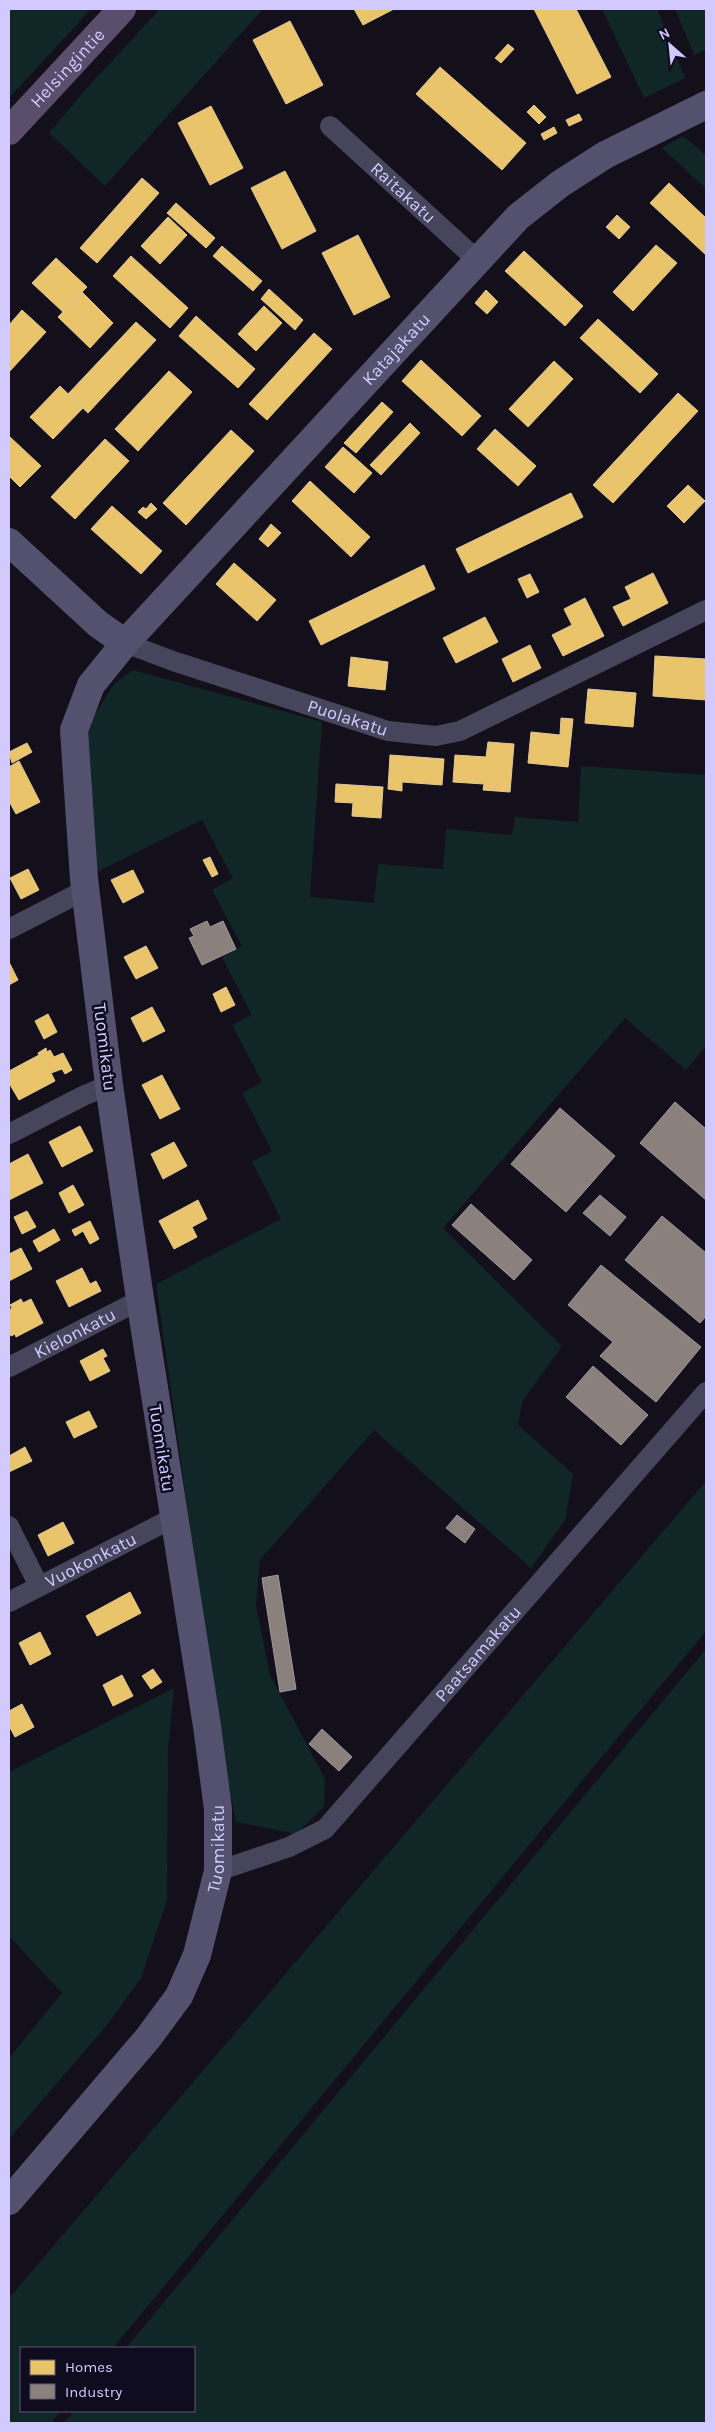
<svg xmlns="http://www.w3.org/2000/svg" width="715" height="2432" viewBox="0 0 715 2432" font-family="Karla,sans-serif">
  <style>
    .green { fill: #102627 }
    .homes { fill: #e9c46a; stroke: #e2c697 }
    .industry { fill: #8a817c; stroke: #a097a3 }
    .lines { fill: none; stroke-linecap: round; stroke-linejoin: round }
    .street { stroke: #47455c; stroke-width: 20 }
    .secondary { stroke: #54516f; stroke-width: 28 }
    .primary { stroke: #5b4e6d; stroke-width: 28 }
    .labels { text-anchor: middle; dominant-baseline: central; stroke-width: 5; stroke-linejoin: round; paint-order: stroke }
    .street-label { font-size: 18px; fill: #d2caff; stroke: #100c1f }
  </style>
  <rect width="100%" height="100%" fill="#13101b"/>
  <path class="green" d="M9,9h82l-82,89z
    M160,9h103l-158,177 -56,-53 37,-44z
    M602,9h55l28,69 -41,20z
    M675,9h31v41l-12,5z
    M683,136l23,19v34l-44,-41z
    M133,670l189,52 -12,175 64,6 4,-39 65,5 3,-40 66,6 3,-18 63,5 3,-56 125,9v271l-20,24 -61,-52 -182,210 119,118 -40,56 -4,23 55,49 -8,46 -34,48 -157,-138 -114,130 -4,45 14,70 55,104 -1,28 -28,27 -60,-12 -14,-68 -66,-470 125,-65 -29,-57 20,-11 -30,-58 20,-11 -30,-57 20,-10 -30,-58 20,-11 -30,-56 21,-12 -31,-58 -115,57 -1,-150 29,-44z
    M706,1481v150l-593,717h-92v63h40l-10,12h-42v-125z
    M706,1649v774h-643l11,-12h120v-63h-68z
    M174,1688l-6,60 -1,153 -26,77 -34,47 -98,114v-81l53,-65 -53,-57v-164z"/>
  <path class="homes" d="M354,9h40l-31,16z
    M534,9h42l35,68 -34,17z
    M290,21l33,64 -37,19 -33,-64z
    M508,44l6,5 -13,14 -6,-5z
    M440,67l86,76 -24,27 -86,-76z
    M534,105l12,12 -7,7 -12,-12z
    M211,106l32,62 -33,17 -32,-62z
    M579,114l3,6 -13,6 -3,-6z
    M554,127l3,6 -13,7 -3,-6z
    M285,171l31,60 -34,18 -31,-61z
    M142,178l17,15 -62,70 -17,-15z
    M669,183l37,35v37l-56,-52z
    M176,203l39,35 -9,10 -39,-35z
    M617,215l13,12 -11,12 -13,-12z
    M168,217l19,18 -27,29 -19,-18z
    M358,235l32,62 -36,18 -32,-62z
    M656,245l21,18 -44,48 -20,-19z
    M222,246l40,35 -9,10 -40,-35z
    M524,251l59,55 -18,20 -60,-55z
    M131,256l57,52 -18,20 -57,-52z
    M56,258l31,29 -24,25 -31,-29z
    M269,289l34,31 -8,10 -34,-31z
    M486,290l12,12 -11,12 -12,-11z
    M82,292l31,31 -23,25 -32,-31z
    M264,306l18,17 -26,28 -18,-17z
    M22,310l24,22 -37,40v-47z
    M196,316l59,53 -17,19 -59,-52z
    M598,319l60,55 -18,19 -60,-55z
    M136,322l20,18 -68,73 -20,-19z
    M314,333l18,16 -65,71 -18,-16z
    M421,360l60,56 -19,20 -60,-55z
    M554,361l19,18 -45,48 -19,-18z
    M169,371l23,21 -54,59 -23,-22z
    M60,386l23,22 -30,31 -23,-22z
    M678,393l20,18 -85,92 -20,-18z
    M382,402l11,10 -37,41 -12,-10z
    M410,423l10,10 -39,42 -11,-10z
    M495,429l41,37 -18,20 -41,-37z
    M231,430l23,21 -68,74 -23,-22z
    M9,436l32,30 -21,21 -11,-11z
    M105,439l24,22 -54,58 -24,-22z
    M343,447l29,26 -18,20 -29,-26z
    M310,481l60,56 -19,20 -59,-56z
    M688,485l17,16 -21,22 -17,-17z
    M571,493l12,24 -115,56 -12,-24z
    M151,503l6,6 -11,10 -8,-7 5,-5 3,2z
    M112,506l50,45 -21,23 -50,-45z
    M271,524l10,9 -13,14 -9,-8z
    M234,563l42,37 -19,21 -41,-37z
    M424,565l11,24 -114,56 -12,-24z
    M653,573l15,30 -45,23 -10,-19 18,-8 -6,-12z
    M530,574l9,18 -12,6 -9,-19z
    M585,598l19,38 -41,20 -11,-21 20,-10 -8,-16z
    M485,617l13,25 -42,21 -13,-25z
    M530,645l11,23 -28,14 -11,-23z
    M655,656l51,3v41l-53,-4z
    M351,657l37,5 -3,28 -37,-4z
    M588,689l48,4 -3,34 -48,-4z
    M561,718l12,1 -5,48 -40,-4 3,-31 29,3z
    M488,742l26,2 -4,48 -27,-2 1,-6 -31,-2 2,-27 31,2z
    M27,743l5,9 -20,11 -3,-11z
    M390,755l54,4 -2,26 -40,-3v9l-14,-2z
    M19,761l21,41 -24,12 -7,-13v-34z
    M336,784l47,3 -2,31 -29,-2 1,-13 -18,-1z
    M210,857l8,17 -6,3 -9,-17z
    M28,869l11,21 -18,9 -11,-21z
    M133,870l11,22 -21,11 -12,-23z
    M146,946l12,22 -22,11 -12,-22z
    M9,962l9,18 -9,5z
    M226,987l9,18 -14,7 -8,-18z
    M152,1007l13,24 -22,11 -12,-24z
    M48,1014l9,18 -13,7 -9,-18z
    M46,1048l1,4 3,-2 4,7 9,-4 9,17 -7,4 -3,-5 -11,4 4,8 -36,19 -10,-17v-12l30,-16 -1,-2z
    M162,1075l18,34 -20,10 -18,-34z
    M80,1126l13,25 -31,16 -13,-25z
    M174,1142l13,24 -24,13 -12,-25z
    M28,1154l15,29 -34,17v-36z
    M73,1185l11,20 -15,8 -10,-20z
    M198,1200l9,19 -15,8 5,10 -23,12 -15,-28z
    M27,1211l9,16 -14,7 -8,-17z
    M90,1221l9,18 -9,5 -7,-13 -8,5 -3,-6z
    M54,1229l6,11 -21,12 -6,-11z
    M21,1248l11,21 -23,12v-27z
    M82,1268l8,16 6,-3 5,10 -32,16 -13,-26z
    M21,1299l2,4 8,-4 12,24 -27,14 -1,-3 -4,2 -2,-4v-22l3,-2 -2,-3z
    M103,1349l4,7 -4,2 7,13 -20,10 -10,-20z
    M89,1411l8,16 -23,11 -8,-16z
    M25,1447l7,14 -23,11v-16z
    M63,1522l11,21 -26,13 -10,-21z
    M130,1592l11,21 -44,23 -11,-20z
    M40,1632l11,22 -21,11 -11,-22z
    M153,1669l9,13 -11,7 -9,-13z
    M122,1675l11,21 -20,10 -10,-21z
    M22,1704l12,23 -19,10 -6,-11v-15z"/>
  <path class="industry" d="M207,921l3,6 13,-6 13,28 -34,16 -13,-27 5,-2 -4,-7z
    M675,1102l31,27v71l-66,-57z
    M560,1108l55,48 -49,56 -55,-48z
    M600,1195l26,22 -16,19 -27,-23z
    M471,1204l61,56 -18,20 -62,-55z
    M662,1216l44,37v63l-6,7 -75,-63z
    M601,1265l100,82 -45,55 -56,-46 13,-14 -45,-37z
    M593,1366l55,49 -27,30 -55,-48z
    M457,1515l18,14 -10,14 -19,-15z
    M278,1575l18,114 -16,3 -18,-114z
    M322,1729l30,28 -13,14 -30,-27z"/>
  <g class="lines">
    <g class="street">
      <path id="s1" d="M330,126l147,134"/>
      <path id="s2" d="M125,643l48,18 215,70 48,5 24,-5 246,-121"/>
      <path d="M9,929l76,-39"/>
      <path d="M9,1134l74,-38 26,-11"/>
      <path id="s3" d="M9,1367l131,-67"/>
      <path d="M9,1526l30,60"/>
      <path id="s4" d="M9,1602l164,-84"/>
      <path id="s5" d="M218,1871l71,-24 36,-18 381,-437"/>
    </g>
    <g class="secondary">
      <path d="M9,542l89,82 27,19"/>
      <path id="s6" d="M9,2201l139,-163 31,-42 18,-41 21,-84v-62l-11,-83 -68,-434 -30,-207 -25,-206 -10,-149 17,-45 34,-42 393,-426 42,-33 45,-29 101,-50"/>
    </g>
    <path class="primary" id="s7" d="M9,131l113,-122"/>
  </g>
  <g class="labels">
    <g class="street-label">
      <text stroke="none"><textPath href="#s7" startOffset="86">Helsingintie</textPath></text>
      <text stroke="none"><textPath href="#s1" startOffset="99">Raitakatu</textPath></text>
      <text stroke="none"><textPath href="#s6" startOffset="2051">Katajakatu</textPath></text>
      <text stroke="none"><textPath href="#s2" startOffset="235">Puolakatu</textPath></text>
      <text transform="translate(105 1047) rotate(83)">Tuomikatu</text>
      <text stroke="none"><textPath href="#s3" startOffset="74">Kielonkatu</textPath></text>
      <text transform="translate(162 1448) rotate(81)">Tuomikatu</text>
      <text stroke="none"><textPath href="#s4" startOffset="92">Vuokonkatu</textPath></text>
      <text stroke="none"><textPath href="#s5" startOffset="348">Paatsamakatu</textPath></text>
      <text stroke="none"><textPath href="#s6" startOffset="420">Tuomikatu</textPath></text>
    </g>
  </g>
  <rect width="715" height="2432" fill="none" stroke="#d2caff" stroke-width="20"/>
  <rect x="20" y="2347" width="175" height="65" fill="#100c1f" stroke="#5e5879"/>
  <rect x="30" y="2360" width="25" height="15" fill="#e9c46a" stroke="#5e5879"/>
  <text x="65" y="2372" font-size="15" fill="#d2caff">Homes</text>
  <rect x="30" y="2384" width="25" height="15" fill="#8a817c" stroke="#5e5879"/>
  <text x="65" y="2397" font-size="15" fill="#d2caff">Industry</text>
  <g transform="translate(670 45) rotate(333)" stroke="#100c1f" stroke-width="4" paint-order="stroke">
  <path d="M0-4L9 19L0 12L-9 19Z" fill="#d2caff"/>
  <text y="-8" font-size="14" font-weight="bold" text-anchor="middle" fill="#d2caff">N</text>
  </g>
</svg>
